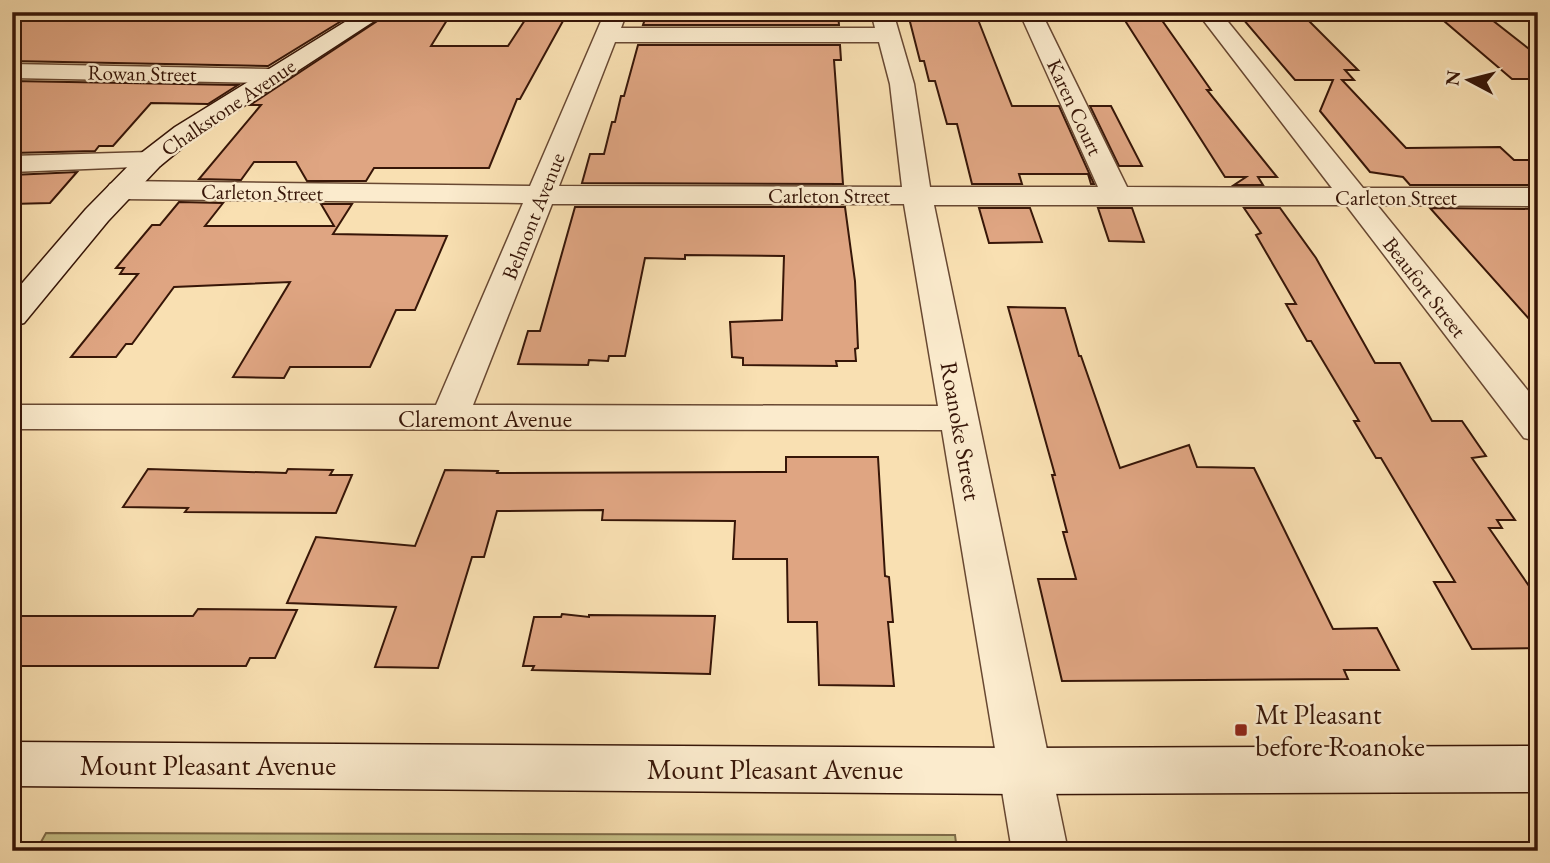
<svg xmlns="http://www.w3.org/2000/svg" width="1550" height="863" viewBox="0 0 1550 863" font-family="'EB Garamond',serif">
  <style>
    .green { fill: #c6c087; stroke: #7e6b48; stroke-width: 2 }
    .building { fill: #dfa582; stroke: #371608; stroke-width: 2 }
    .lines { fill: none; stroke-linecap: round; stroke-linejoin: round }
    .street-casing { stroke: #684832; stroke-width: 3 }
    .secondary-casing { stroke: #371608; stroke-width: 3 }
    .street { fill: #fbebcd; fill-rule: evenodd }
    .secondary { fill: #fbebcd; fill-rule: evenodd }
    .poi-dot { fill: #8f2418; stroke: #fbebcd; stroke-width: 2.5 }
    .labels { text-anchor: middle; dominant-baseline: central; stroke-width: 5; stroke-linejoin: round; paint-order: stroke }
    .far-street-label { font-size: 21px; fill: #371608; stroke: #fbebcd }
    .street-label { font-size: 24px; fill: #371608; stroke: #fbebcd }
    .near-poi-label { font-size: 28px; fill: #371608; stroke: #fbebcd; text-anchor: start }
    .near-street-label { font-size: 28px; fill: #371608; stroke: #fbebcd }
  </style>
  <rect width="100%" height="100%" fill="#f9e0b2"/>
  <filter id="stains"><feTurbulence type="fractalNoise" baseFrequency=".00286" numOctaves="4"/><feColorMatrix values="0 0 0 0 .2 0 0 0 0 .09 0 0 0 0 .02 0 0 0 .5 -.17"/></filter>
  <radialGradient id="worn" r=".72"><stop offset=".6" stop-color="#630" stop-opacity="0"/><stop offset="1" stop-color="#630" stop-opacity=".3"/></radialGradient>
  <path class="green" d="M46,833l909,2 2,16h-921z"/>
  <path class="building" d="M79,12h277l-88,54 -256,-5v-42l56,1z
    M391,12h61l-21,34h77l17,-26 38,1 -43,78h-3l-28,69h-115l-8,13h-59l-11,-19h-42l-13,18 -42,-1 62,-74h-11z
    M1237,12h63l58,58h-13l9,10h-12l64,68 94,-1 14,13h24v25h-128l-7,-8 -33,-5 -50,-61 13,-31h-38z
    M647,13l191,1 1,11h-196z
    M1437,15l50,1 51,40v23h-26z
    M977,17l35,89h47l35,78h-3l-3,-10h-69l3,10h-50l-15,-60h-10l-12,-43h-6l-5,-20h-4l-11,-43z
    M1124,19h37l50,71h-4l70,87h-19l5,8h-29l12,-8h-21z
    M638,45h202l1,15h-7l9,124 -261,-1 8,-29h14l8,-32h3l6,-26h3z
    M12,81l226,4 -30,19 -57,-1 -38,43h-14l-4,5 -83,2z
    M1090,106h21l31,60h-23z
    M77,172l-27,31 -38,1v-29z
    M179,202l44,1 -18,23h129l-13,-22h31l-19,30 114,2 -32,74h-19l-26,57h-80l-6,11 -51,-1 57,-95 -116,5 -42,57h-6l-10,13h-45l67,-83h-18l4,-6h-8l36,-43h8z
    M575,207h270l10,74 3,67 -3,1 1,12h-20l1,5 -94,-1v-7l-11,-1 -2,-35 52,-2 2,-64 -99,-1v4l-40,-1 -20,98h-16l-1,5 -19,-1 -1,5 -70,-1 10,-33h12z
    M979,208h51l12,34 -53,1z
    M1098,208h34l12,34 -35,-1z
    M1244,208h36l36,50 59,105h25l32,58h30l24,35 -14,2 43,62h-18l5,8h-13l49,71v49l-66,1 -38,-67h21l-74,-124h-5l-22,-37h5l-48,-80h-4l-21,-37h10l-40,-69 5,-2z
    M1430,208l108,1v120z
    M1008,307l57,1 14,48h2l39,112 69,-23 8,22 57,1 79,161 44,-1 22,42h-55l4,9 -286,2 -24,-102h38l-13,-47h4l-15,-57h3z
    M786,457h92l7,119 4,1 4,45h-5l6,64 -75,-1 -2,-63h-29l-1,-63h-54l2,-38 -133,-1 1,-10 -106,1 -13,46h-12l-34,111 -63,-1 21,-60 -109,-4 29,-66 99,9 30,-76 53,1 -1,2 289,-1z
    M148,469l138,4 2,-4 45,1 -3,5h22l-16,38 -151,-1 3,-4 -65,-1z
    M198,609l99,1 -22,48h-25l-4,8h-234v-50h181z
    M562,614l27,3v-2l126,1 -5,58 -178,-4 2,-4h-11l11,-49h27z"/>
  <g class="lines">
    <defs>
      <path id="street" d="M605,12h22l-6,16h254l-4,-16h22l21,72 16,103h168l-76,-169 3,-5 11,-1 8,6 83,169 205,1 -135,-176h23l143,176h175v18l-161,-1 161,198v38l-14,-3 -178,-233h-412l134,646h-56l-70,-421 -930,-1v-24h424l87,-202 -403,-4 -10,-3 -4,-6 4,-6 10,-3 410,5zM615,42h264l11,42 12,103 -343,-1zM552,204h352l34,202 -465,-1z
        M12,64l260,5 9,2 3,5 -3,5 -9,2 -260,-5z
        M150,152l10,2 4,6 -4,6 -148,6v-16z"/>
      <path id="secondary" d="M361,12h27l-195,127 -33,27 -52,55 -84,102 -12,3v-31l74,-86 54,-55 35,-27z
        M12,742l1011,6 515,-2v46l-515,2 -1011,-8z"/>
    </defs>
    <use href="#street" class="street-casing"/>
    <use href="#secondary" class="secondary-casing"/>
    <use href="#street" class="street"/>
    <use href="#secondary" class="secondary"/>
  </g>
  <rect class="poi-dot" x="1234" y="723" width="14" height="14" rx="3.5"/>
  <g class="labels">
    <g class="far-street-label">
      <text transform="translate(142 73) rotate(1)">Rowan Street</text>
      <text transform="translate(228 107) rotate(-34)">Chalkstone Avenue</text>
      <text transform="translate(1075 107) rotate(65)">Karen Court</text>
      <text transform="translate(262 192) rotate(1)">Carleton Street</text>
      <text x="829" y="195">Carleton Street</text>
      <text x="1396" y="197">Carleton Street</text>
      <text transform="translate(533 216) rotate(-68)">Belmont Avenue</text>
      <text transform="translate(1425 287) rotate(52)">Beaufort Street</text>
    </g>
    <g class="street-label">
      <text x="485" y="418">Claremont Avenue</text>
      <text transform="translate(961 431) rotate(80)">Roanoke Street</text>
    </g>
    <g class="near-poi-label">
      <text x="1255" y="714">Mt Pleasant<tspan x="1255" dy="32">before Roanoke</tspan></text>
    </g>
    <g class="near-street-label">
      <text x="208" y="765">Mount Pleasant Avenue</text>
      <text x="775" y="769">Mount Pleasant Avenue</text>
    </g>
  </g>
  <rect width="1550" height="863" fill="none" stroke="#f9e0b2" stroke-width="42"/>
  <rect x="14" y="14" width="1522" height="835" fill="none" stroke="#371608" stroke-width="3.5"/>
  <rect x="21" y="21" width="1508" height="821" fill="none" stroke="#371608" stroke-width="2"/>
  <g transform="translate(1469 80) rotate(277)" stroke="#fbebcd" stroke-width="5" paint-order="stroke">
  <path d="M0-5L12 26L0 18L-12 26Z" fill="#371608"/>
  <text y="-10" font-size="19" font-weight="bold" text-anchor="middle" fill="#371608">N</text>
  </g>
  <rect width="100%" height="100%" filter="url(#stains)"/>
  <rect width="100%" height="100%" fill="url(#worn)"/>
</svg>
